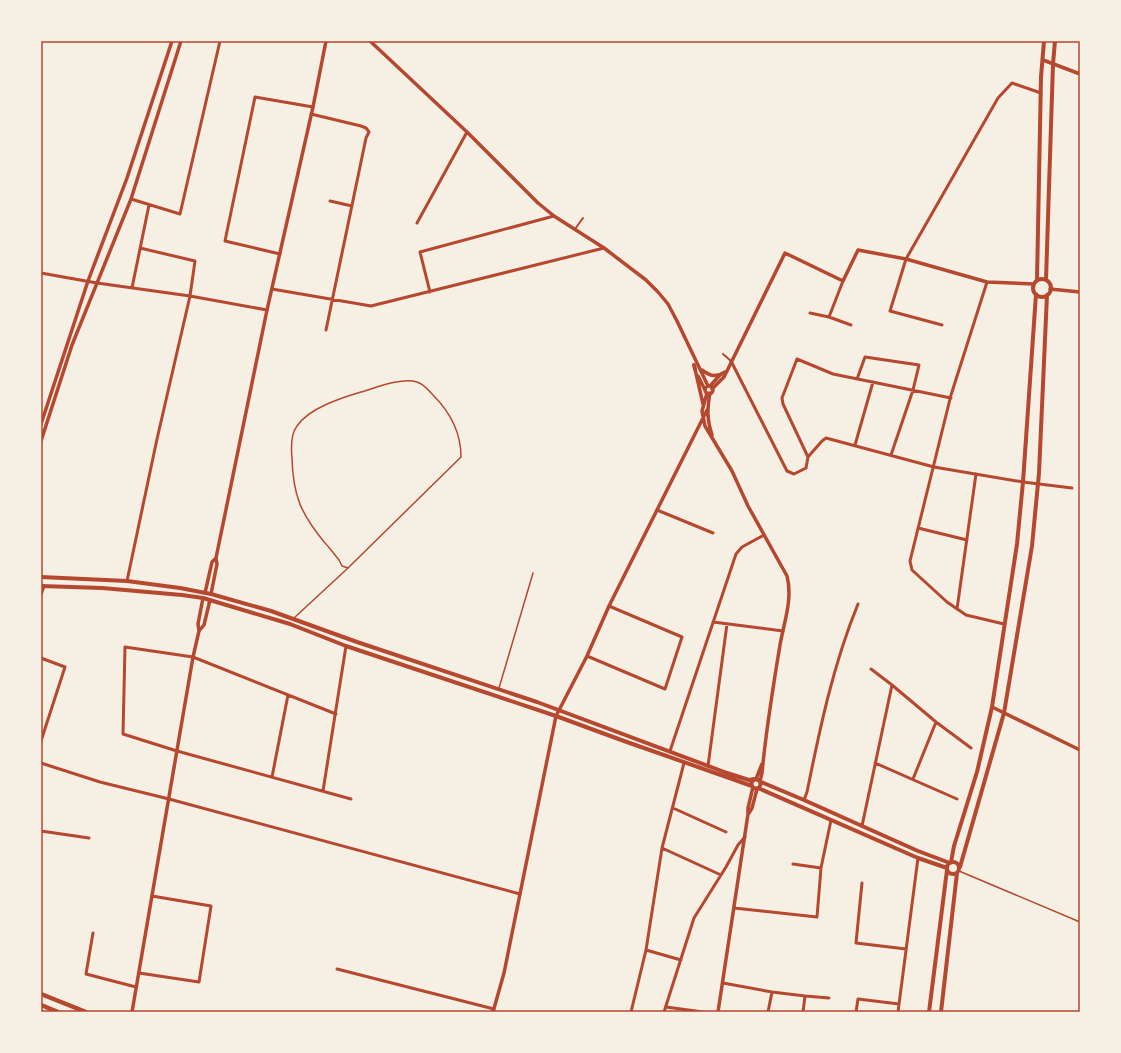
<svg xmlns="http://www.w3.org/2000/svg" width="1121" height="1053" viewBox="0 0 1121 1053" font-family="'DejaVu Sans',sans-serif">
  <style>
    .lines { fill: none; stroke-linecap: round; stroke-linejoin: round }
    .service { stroke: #b5482f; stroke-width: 1.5 }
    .pedestrian { stroke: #b5482f; stroke-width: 2 }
    .minor { stroke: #b5482f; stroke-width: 3 }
    .tertiary { stroke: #b5482f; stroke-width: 3.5 }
    .secondary { stroke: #b5482f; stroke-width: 4 }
    .primary { stroke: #b5482f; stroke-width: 4.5 }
    .neatline { fill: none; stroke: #b5482f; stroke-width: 1.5 }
  </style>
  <rect width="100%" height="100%" fill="#f6efe4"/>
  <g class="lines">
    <path class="service" d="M294,618l54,-50 113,-111c0,-24 -11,-45 -28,-62 -5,-5 -9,-11 -16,-13 -15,-5 -42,6 -56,10 -20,6 -52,16 -64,34 -6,8 -6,22 -5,32 1,38 9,56 33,85 5,5 9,11 14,17l3,6 6,2
      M499,688l34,-115
      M959,871l121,51"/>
    <path class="pedestrian" d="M575,229l8,-11
      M723,354l8,7"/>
    <path class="minor" d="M311,114l50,12 5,2 3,4 -3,6 -40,192
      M131,199l49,15 40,-173
      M330,201l22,5
      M417,223l50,-91
      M140,248l55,13 -5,35 77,14
      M280,254l-55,-13 30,-144 58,10
      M41,273l56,10 93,13 -33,143 -30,142
      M843,281l-14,36 22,8
      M987,282l-36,113 -41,166 2,9 35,32 19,13 38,9
      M132,288l17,-83
      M272,289l99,17 233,-58
      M430,292l-10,-40 134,-36
      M810,313l19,4
      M942,325l-52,-14 16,-52 92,-161 14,-15 29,10
      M731,361l56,110 7,3 12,-6 2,-11 -25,-53 -1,-6 15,-39 36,15 118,24
      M857,379l8,-22 54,8 -6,25 -22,65
      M855,445l18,-63
      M808,457l14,-16 4,-3 108,29 89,15 49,6
      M657,510l56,23
      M918,528l49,12
      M41,595l3,-9
      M957,609l19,-135
      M713,622l70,9
      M587,656l78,33 17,-52 -73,-31
      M41,658l24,9 -24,74
      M892,685l44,37 35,26
      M336,714l-143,-57 -68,-10 -2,87 54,17 174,48
      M670,751l66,-197 6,-7 22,-12
      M41,763l59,19 69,17 351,95
      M875,763l82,36
      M708,766l19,-142
      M272,777l16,-82
      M913,779l23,-57
      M323,791l23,-145
      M804,800l3,-8c13,-64 26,-127 51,-188
      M673,808l53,24
      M862,826l30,-141 -21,-16
      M41,831l48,7
      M662,848l59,27
      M793,864l28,4
      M862,883l-6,60 50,6
      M734,908l83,9 4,-49 10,-48
      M93,933l-7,41 50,13
      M646,950l35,10
      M337,969l157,40
      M139,973l60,9 12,-76 -59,-10
      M723,983l49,9 33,4 -2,16
      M805,996l24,2
      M666,1007l37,5
      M631,1012l15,-62 16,-102 22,-85
      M664,1012l30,-94 32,-51 12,-22 7,-8
      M768,1012l4,-20
      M856,1012l2,-13 41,5
      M898,1012l20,-154"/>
    <path class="tertiary" d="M370,41l97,91 71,71 16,13 50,32 42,32 12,12 10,12 9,17 31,65
      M1043,60l37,14
      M1050,289l30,3
      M695,369l8,35
      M702,370c8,6 14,8 23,2
      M698,376l7,14
      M710,386l10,-11
      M705 390a4 4 0 1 1 8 0a4 4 0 1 1-8 0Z
      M712,389l12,-12 3,-6 58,-118 58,28 15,-31 48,9 81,23 47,2
      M707,393l-5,18 3,15 27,45 16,35 39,70c6,23 -3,46 -7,69 -7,42 -14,85 -18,128l-2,8
      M710,393c-3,17 -3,26 2,42
      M41,424l47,-143 39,-103 45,-137
      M41,441l31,-96 59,-146 50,-158
      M205,593l7,-31 4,-4 51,-248 46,-203 13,-66
      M211,594l6,-30 -1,-6
      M199,631l5,-6 6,-25
      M992,707l88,43
      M756,779l6,-15
      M749,813l3,-5 5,-19
      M132,1012l61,-355 6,-26 -1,-7 5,-26
      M493,1012l11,-39 52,-257 31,-60 22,-50 98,-196
      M718,1012l30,-198v-6l5,-21"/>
    <path class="secondary" d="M1033 288a9 9 0 1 1 18 0a9 9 0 1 1-18 0Z
      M1037,280l4,-203 3,-36
      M1046,280l7,-216 2,-23
      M694,365l1,4
      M41,577l86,4 53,7 31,6 60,17 86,31 180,60 190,71 22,7 5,-1
      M41,586l61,2 80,7 21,3 87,26 56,22 210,70 68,25 128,45
      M751.5 784a4.5 4.5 0 1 1 9 0a4.5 4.5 0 1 1-9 0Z
      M761,782l43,18 114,51 32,12
      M758,788l160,70 29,10
      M947 868a6 6 0 1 1 12 0a6 6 0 1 1-12 0Z
      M951,862l3,-16 23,-74 15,-65 25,-163 6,-62 13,-188
      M960,867l44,-154 28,-167 7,-73 8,-178
      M929,1012l18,-142
      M941,1012l16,-139"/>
    <path class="primary" d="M41,994l45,18
      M41,1005l17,7"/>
  </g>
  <rect width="1121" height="1053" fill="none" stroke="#f6efe4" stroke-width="84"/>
  <rect x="42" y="42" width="1037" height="969" class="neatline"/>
</svg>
